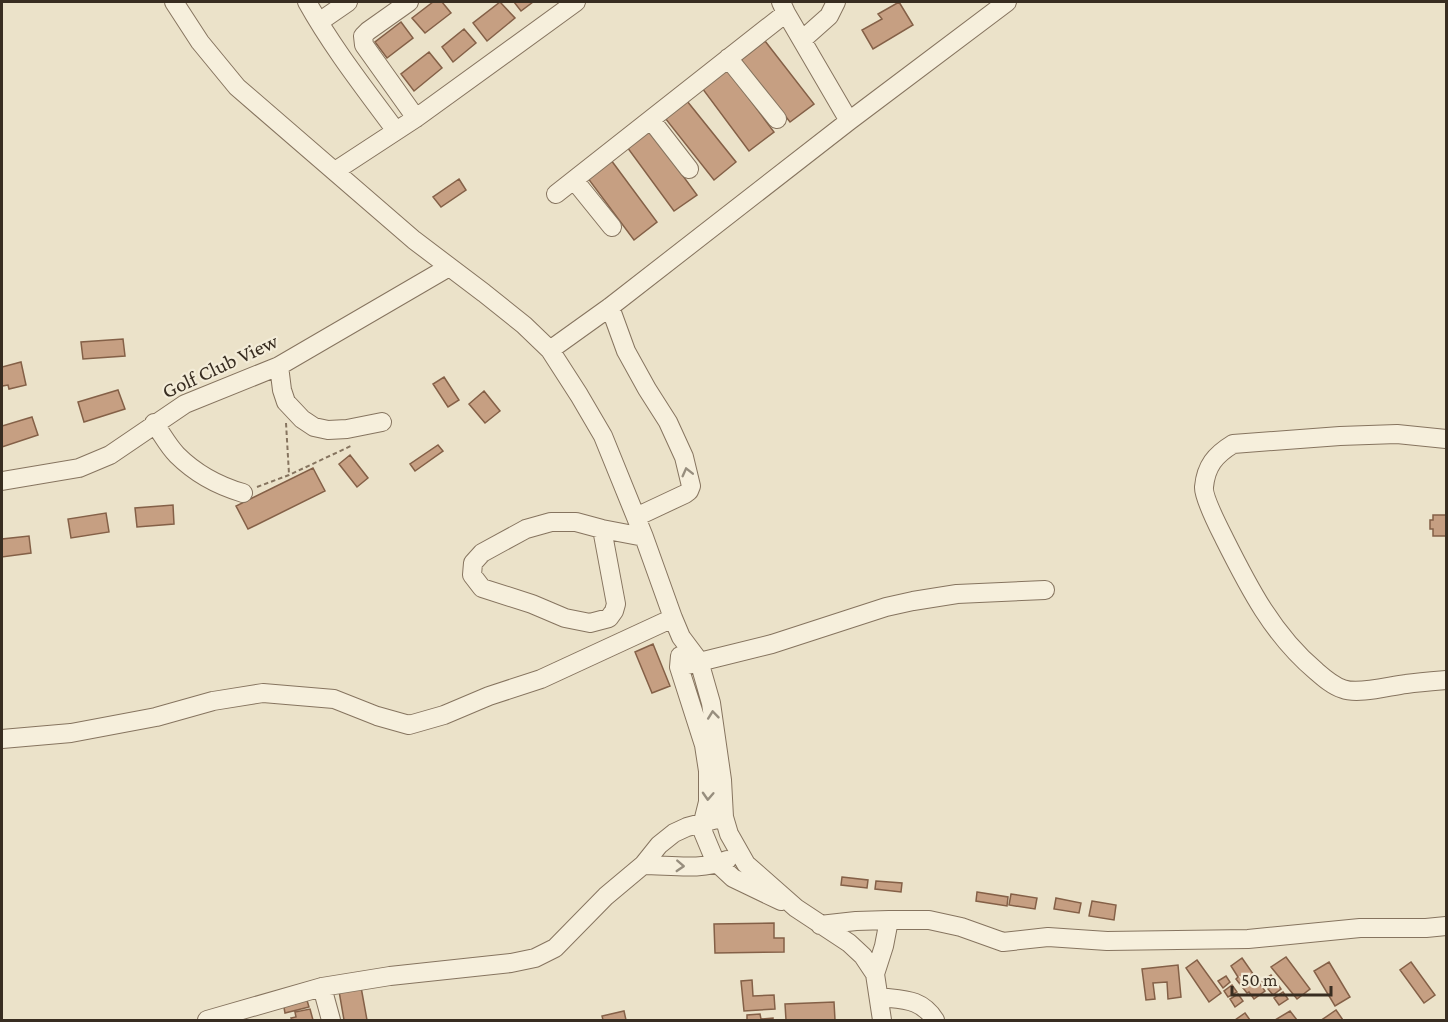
<svg xmlns="http://www.w3.org/2000/svg" width="1448" height="1022" viewBox="0 0 1448 1022" font-family="'Crimson Pro',serif">
  <style>
    .building { fill: #c69f82; stroke: #846047; stroke-width: 1.5 }
    .lines { fill: none; stroke-linecap: round; stroke-linejoin: round }
    .minor-casing { stroke: #86745f; stroke-width: 20 }
    .path { stroke: #86745f; stroke-width: 2; stroke-dasharray: 4.5 3; stroke-linecap: butt }
    .minor { stroke: #f6efdc; stroke-width: 18 }
    .oneway { stroke: #978e7e }
    .labels { text-anchor: middle; dominant-baseline: central; stroke-width: 4.5; stroke-linejoin: round; paint-order: stroke }
    .street-label { font-size: 21px; fill: #382d21; stroke: #f3ecd8 }
  </style>
  <rect width="100%" height="100%" fill="#ebe2c9"/>
  <path class="building" d="M433,2h9l9,11 -26,20 -13,-15z
    M500,2l15,16 -28,23 -14,-18z
    M514,2h19l-12,9z
    M899,2l14,23 -40,24 -11,-19 20,-11 -4,-5z
    M401,22l12,16 -26,20 -12,-16z
    M464,29l12,14 -23,19 -11,-15z
    M765,41l49,63 -24,18 -49,-62z
    M429,52l13,16 -28,23 -13,-17z
    M727,69l47,63 -25,19 -47,-63z
    M687,101l49,61 -22,18 -49,-62z
    M650,131l47,64 -23,16 -47,-64z
    M611,160l46,62 -23,18 -47,-63z
    M459,179l7,11 -25,17 -8,-10z
    M123,339l2,17 -42,3 -2,-17z
    M21,362l5,23 -17,4 -1,-4 -6,1v-19z
    M444,377l15,23 -11,7 -15,-23z
    M118,390l7,19 -41,13 -6,-20z
    M484,391l16,20 -15,12 -16,-19z
    M32,417l6,18 -36,12v-21z
    M438,445l5,6 -28,20 -5,-7z
    M350,455l18,23 -11,9 -18,-23z
    M313,468l12,23 -77,38 -12,-23z
    M173,505l1,19 -37,3 -2,-19z
    M106,513l3,19 -38,6 -3,-19z
    M1433,515h13v21h-13v-7h-3v-9h3z
    M29,536l2,17 -29,4v-18z
    M653,644l17,42 -18,7 -17,-41z
    M842,877l26,3 -1,8 -26,-3z
    M876,881l26,2 -1,9 -26,-3z
    M977,892l31,5 -1,9 -31,-5z
    M1011,894l26,4 -2,11 -26,-4z
    M1056,898l25,5 -2,10 -25,-4z
    M1092,901l24,4 -2,15 -25,-4z
    M774,923v15h10v14l-69,1 -1,-29z
    M1286,957l24,32 -13,10 -26,-32z
    M1242,958l23,33 -11,8 -5,-7 -2,1 -11,-14 2,-2 -7,-11z
    M1197,960l24,33 -12,9 -23,-34z
    M1329,962l21,35 -15,9 -21,-35z
    M1411,962l24,33 -11,8 -24,-33z
    M1178,965l3,32 -13,2 -1,-17 -14,1 2,16 -9,1 -4,-31z
    M1271,975l4,6 -8,6 -5,-6z
    M1226,976l4,6 -7,6 -5,-7z
    M752,980l1,16 21,-1 1,14 -31,2 -3,-30z
    M1277,983l4,6 -8,6 -5,-6z
    M1232,985l5,7 -9,5 -4,-6z
    M361,987l6,33h-23l-5,-29z
    M1283,992l5,7 -9,6 -5,-7z
    M1238,994l5,7 -8,6 -5,-8z
    M306,997l3,10 -24,6 -2,-11z
    M834,1002l1,18h-49l-1,-16z
    M310,1009l3,11h-21l-1,-2 5,-1 -1,-5z
    M1336,1010l7,10h-18l-2,-1z
    M624,1011l2,9h-23l-1,-4z
    M1290,1011l7,9h-22z
    M1245,1013l5,7h-15z
    M760,1014l1,5 12,-1v2h-30h4v-5z"/>
  <g class="lines">
    <defs>
      <path id="minor" d="M174,2l26,40 37,45 177,153 70,53 40,32 26,25 29,45 24,41 41,101 29,81 8,19 18,24 12,42 11,77 2,37 5,17 17,30 50,44 53,35 14,13 12,18 7,46
        M307,2c25,45 58,87 89,129
        M409,2l-41,29 -5,5 1,9 52,73
        M781,2l5,11 63,108
        M319,22l29,-20
        M802,40l27,-24 7,-14
        M728,58l49,61
        M651,120l38,49
        M335,171l81,-53 160,-116
        M574,180l38,47
        M556,194l230,-181
        M610,307l16,44 21,38 21,33 16,35 7,29 -2,5 -4,3 -49,23
        M550,350l60,-43 239,-186 158,-119
        M279,366l3,24 4,12 16,17 12,8 14,3 19,-1 35,-7
        M154,423c8,11 14,23 23,32 18,18 42,31 66,38
        M1446,439l-49,-5 -57,2 -107,8c-18,11 -27,22 -29,43 -1,10 15,41 20,51 25,50 49,97 92,133 8,7 17,15 27,18 15,6 46,-3 63,-5 13,-2 27,-3 40,-4
        M2,481l77,-13 31,-13 75,-51 94,-38 170,-99
        M602,529l14,75 -2,7 -5,7 -19,5 -25,-5 -33,-14 -50,-16 -10,-13 1,-12 9,-10 44,-24 25,-7h25l26,7 42,8
        M680,656l-1,11 25,78 4,26v31l-5,20v10l10,24 5,8 15,14 48,23
        M679,667l93,-23 114,-37 27,-6 44,-7 88,-4
        M2,739l69,-6 85,-16 57,-16 50,-8 71,6 43,17 32,9 35,-10 45,-19 52,-17 132,-61
        M643,865c27,0 58,6 84,-5
        M820,925l36,-4 33,-1
        M875,974l9,-28 5,-26h40l32,7 42,15 45,-5 59,4 141,-2 112,-11h66l20,-2
        M322,987l9,33
        M879,997c24,3 42,1 56,23
        M207,1020l115,-33 68,-11 121,-13 24,-5 20,-10 51,-52 37,-31 16,-20 15,-12 13,-6 37,-10"/>
    </defs>
    <use href="#minor" class="minor-casing"/>
    <path class="path" d="M286,423l3,51
      M257,487l32,-12 64,-30"/>
    <use href="#minor" class="minor"/>
  </g>
  <defs><path id="oneway-chevron" d="M-2-3.5L2.5 0L-2 3.5" fill="none" stroke-width="1.6" stroke-linecap="round" stroke-linejoin="round" transform="scale(1.5)"/></defs>
  <g class="oneway">
    <use href="#oneway-chevron" transform="translate(687 472) rotate(-104)"/>
    <use href="#oneway-chevron" transform="translate(713 715) rotate(-96)"/>
    <use href="#oneway-chevron" transform="translate(708 796) rotate(93)"/>
    <use href="#oneway-chevron" transform="translate(680 866) rotate(3)"/>
  </g>
  <g class="labels">
    <g class="street-label">
      <text transform="translate(220 366) rotate(-25)">Golf Club View</text>
    </g>
  </g>
  <rect width="1448" height="1022" fill="none" stroke="#382d21" stroke-width="6"/>
  <path d="M1232 986v9h99v-9" fill="none" stroke="#382d21" stroke-width="3"/>
  <text x="1241" y="986" font-size="18" fill="#382d21" stroke="#f3ecd8" stroke-width="4.5" paint-order="stroke">50 m</text>
</svg>
